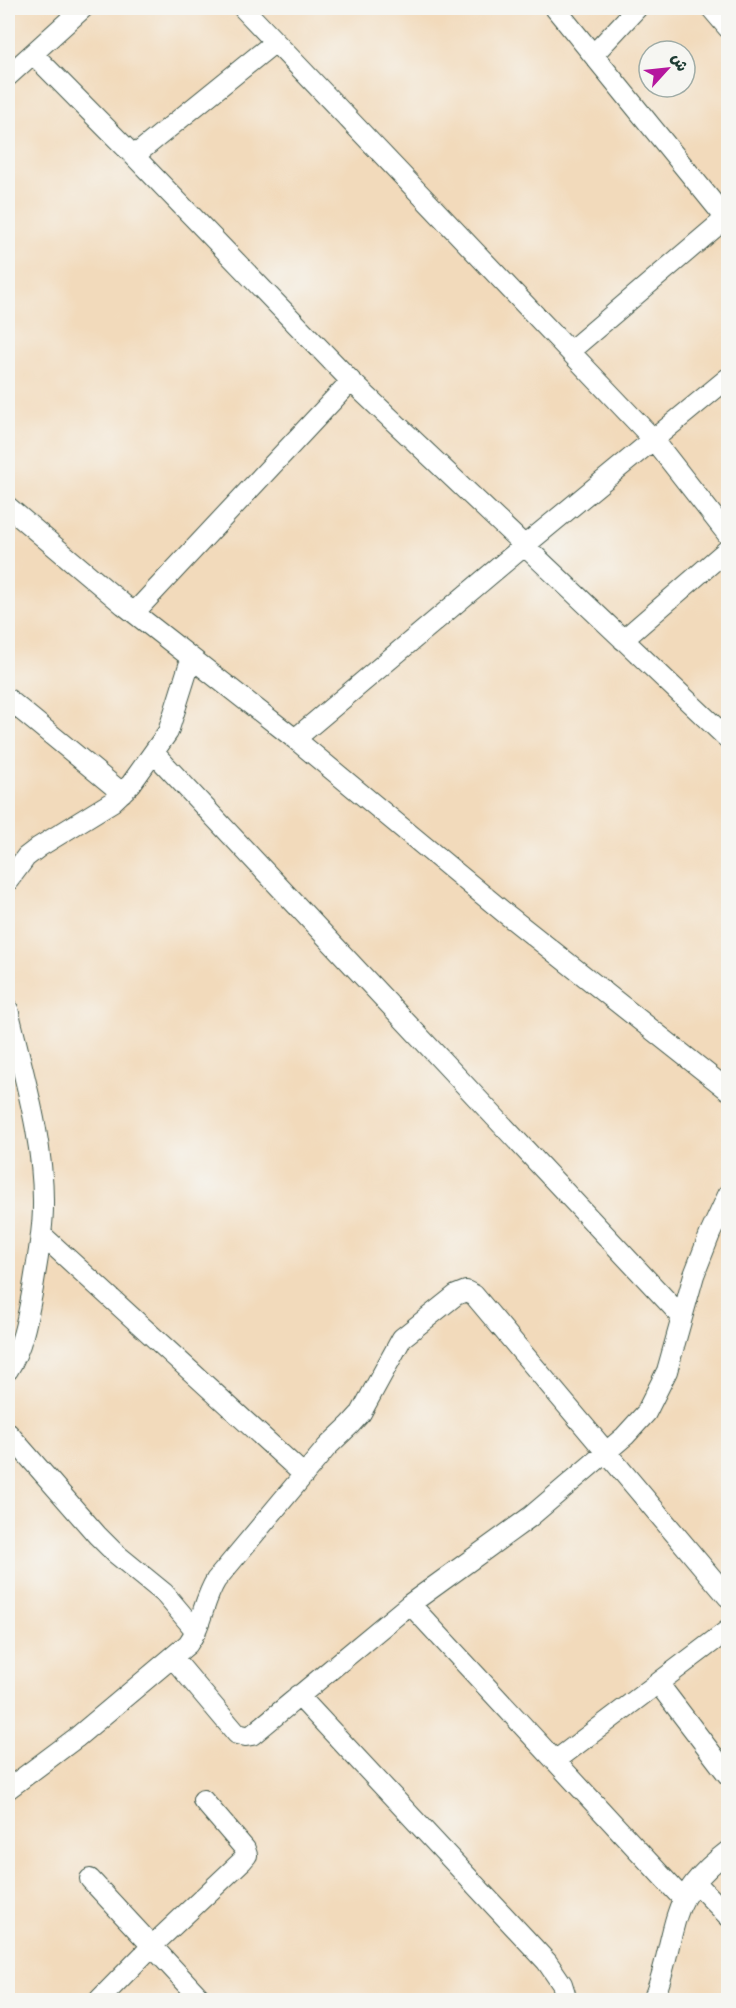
<svg xmlns="http://www.w3.org/2000/svg" width="736" height="2008" viewBox="0 0 736 2008" font-family="Dekko,'Playpen Sans Arabic',sans-serif">
  <style>
    .lines { fill: none; stroke-linecap: round; stroke-linejoin: round }
    .minor-casing { stroke: #3f5548; stroke-width: 22 }
    .minor { stroke: #fff; stroke-width: 20 }
  </style>
  <rect width="100%" height="100%" fill="#f6f6f2"/>
  <filter id="ink" filterUnits="userSpaceOnUse"><feTurbulence type="fractalNoise" baseFrequency=".0167" numOctaves="2"/><feDisplacementMap in="SourceGraphic" scale="12" xChannelSelector="R" yChannelSelector="G"/><feConvolveMatrix kernelMatrix="1 2 1 2 8 2 1 2 1" color-interpolation-filters="sRGB"/></filter>
  <filter id="wash" filterUnits="userSpaceOnUse"><feTurbulence type="fractalNoise" baseFrequency=".008" numOctaves="4" result="noise"/><feDisplacementMap in="SourceGraphic" scale="24" xChannelSelector="R" yChannelSelector="G"/><feGaussianBlur stdDeviation="1.35" result="paint"/><feColorMatrix in="noise" values="0 0 0 0 0 0 0 0 0 0 0 0 0 0 0 0 0 1.4 0 .05"/><feComposite in="paint" operator="in"/></filter>
  <g filter="url(#wash)">
    <rect width="100%" height="100%" fill="#f2dabb"/>
  </g>
  <g filter="url(#ink)">
    <g class="lines">
      <defs>
        <path id="minor" d="M243,8l410,431 75,96
          M555,8l173,213
          M711,8l17,20
          M33,54l101,102 217,225 377,358
          M594,54l43,-46
          M8,76l75,-68
          M134,156l141,-114
          M570,351l156,-133
          M8,507l116,98 171,134 211,175 222,176
          M134,613l217,-232
          M623,640l105,-91
          M8,699l114,94
          M295,739l229,-193 204,-168
          M154,753l528,564
          M8,881l18,-24 13,-10 73,-45 19,-18 37,-52 23,-73
          M8,1009c15,65 36,130 35,197 0,28 -6,55 -10,82 -5,27 -10,59 -25,82
          M42,1235l262,240
          M8,1433l89,102 18,18 49,40 32,38
          M410,1604l273,295
          M173,1658l64,76 9,2 6,-1 158,-131 120,-87 95,-81 21,-23 21,-42 27,-96 16,-41 18,-39
          M658,1683l70,92
          M298,1695l249,267 15,22 5,16
          M555,1761l173,-131
          M8,1789l68,-51 112,-94c14,-19 15,-43 28,-64l111,-133 23,-22 11,-12 41,-75 54,-43 10,-4 8,4 254,302
          M90,1879l112,121
          M696,1883l32,33
          M99,2000l56,-57 87,-82 5,-6 -2,-6 -42,-49
          M653,2000c12,-27 15,-57 24,-85 8,-26 30,-48 51,-64"/>
      </defs>
      <use href="#minor" class="minor-casing"/>
      <use href="#minor" class="minor"/>
    </g>
  </g>
  <rect width="736" height="2008" fill="none" stroke="#f6f6f2" stroke-width="30"/>
  <g transform="translate(667 69) rotate(63)"><circle r="28" fill="#f6f6f2" stroke="#a0aca6" stroke-width="1.5"/>
  <path d="M0-4.5L10 22L0 15L-10 22Z" fill="#b5179e"/>
  <text y="-9" font-size="16" font-weight="bold" text-anchor="middle" fill="#1f3d34">ش</text>
  </g>
</svg>
